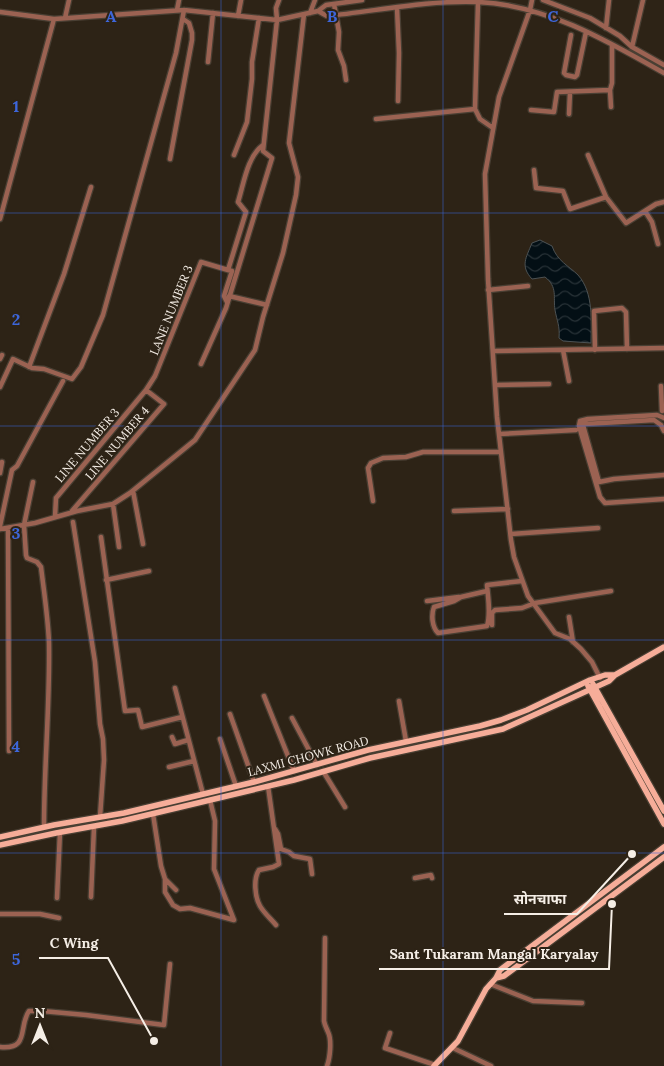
<svg xmlns="http://www.w3.org/2000/svg" width="664" height="1066" viewBox="0 0 664 1066" font-family="Lora,'Noto Sans Devanagari',serif">
  <style>
    .water { fill: url(#water-waves); stroke: #4c5254 }
    .lines { fill: none; stroke-linecap: round; stroke-linejoin: round }
    .minor-casing { stroke: #493f33; stroke-width: 7 }
    .major-casing { stroke: #493f33; stroke-width: 8 }
    .minor { stroke: #9b6252; stroke-width: 4.5 }
    .major { stroke: #f6ad99; stroke-width: 5.5 }
    .grid { fill: none; stroke: #3d66da; stroke-width: 1; stroke-opacity: 0.55 }
    .labels { text-anchor: middle; dominant-baseline: central; stroke-width: 4; stroke-linejoin: round; paint-order: stroke }
    .street-label { font-size: 12px; fill: #f5eee6; stroke: #2d2316 }
    .grid-label { font-size: 16px; text-anchor: middle; font-weight: bold; fill: #3d66da; stroke: #2d2316; stroke-width: 4; stroke-linejoin: round; paint-order: stroke }
    .leader { fill: none; stroke: #f5eee6; stroke-width: 2 }
    .callout-dot { fill: #f5eee6; stroke: #2d2316; stroke-width: 2 }
    .callout-label { font-size: 14px; text-anchor: middle; font-weight: bold; fill: #f5eee6; stroke: #2d2316; stroke-width: 4; stroke-linejoin: round; paint-order: stroke }
  </style>
  <defs>
    <pattern id="water-waves" width="16" height="10" patternUnits="userSpaceOnUse" patternTransform="scale(1.25)"><rect width="16" height="10" fill="#030f15"/><path d="M0 5q4-4 8 0t8 0" fill="none" stroke="#283237"/></pattern>
  </defs>
  <rect width="100%" height="100%" fill="#2d2316"/>
  <path class="water" d="M540,240l12,6c5,15 17,20 26,29 16,18 13,47 13,68l-28,-2 -4,-3c1,-12 -2,-17 -4,-28 -2,-13 3,-23 -10,-33l-13,2c-12,-13 -6,-21 0,-36z"/>
  <g class="lines">
    <defs>
      <path id="minor" d="M532,0l-2,10 -31,87 -14,77 3,105 9,138 14,123 3,17 14,39 27,37 15,6 11,10 11,13 8,16
        M543,0l47,18 30,18 12,11 32,18
        M334,4l5,28 -1,18 6,16 2,14
        M397,8l2,45 -1,48
        M177,10l2,-10
        M318,11l9,5c50,-5 100,-16 151,-14 68,3 128,38 186,71
        M0,12l54,7 130,-9 93,10 41,-9 8,-6 36,-5
        M310,13l5,-13
        M238,16l3,-16
        M65,18l4,-18
        M606,28l3,-28
        M571,35l-7,38 2,2 9,2 2,-2 9,-43
        M632,47l11,-47
        M208,62l5,-49
        M610,90l1,17
        M475,109l5,10 13,9
        M531,110l23,2 3,-20 53,-2 2,-7v-38
        M569,114l1,-22
        M376,119l99,-10 3,-107
        M234,155l13,-33 5,-43v-17l7,-44
        M588,155l18,42 20,26 30,-19 8,-2
        M170,159l22,-119v-7l-3,-10 -6,-4
        M534,170l2,18 27,3 7,18 36,-12
        M645,211l7,11 6,22
        M0,219l54,-200
        M228,270l18,-58 -8,-10c6,-19 9,-45 25,-57
        M488,290l40,-4
        M229,296l38,9
        M227,302l-3,-6 8,-25 -4,-1
        M563,350l6,31
        M595,350l-1,-39 28,-3 4,4 1,37
        M493,351l171,-3
        M0,359l2,-4
        M201,364l25,-56 46,-150 -9,-7 14,-131 -1,-12 3,-8
        M29,367l35,-93 27,-87
        M495,385l54,-1
        M661,386l1,25 2,-1
        M0,387l13,-28 19,9 12,1 28,10 9,-12 22,-52 73,-262 8,-43
        M664,418l-7,-3 -69,4 -8,2 -1,5 21,71 5,6 59,-4
        M664,431l-3,-6 -7,-5 -69,4 -2,1 16,57 15,-3 50,-4
        M499,434l77,-4
        M0,473l2,-11
        M33,482l-9,43 2,30 1,3 10,4 4,5c3,25 7,50 8,76 1,62 -5,123 -5,184
        M133,491l10,53
        M373,501l-5,-33 3,-5 12,-5 23,-1 17,-5h78
        M113,504l6,43
        M72,511l92,-107 -18,-14
        M454,511l54,-2
        M55,517l1,-19 90,-108 9,-14 46,-114 27,8
        M73,522l22,140 5,62 3,15 1,21 -4,57
        M0,526l12,-56 5,-4 46,-85
        M8,528l1,223
        M0,529l35,-6 42,-12 36,-7 17,-11 65,-53 60,-90 8,-33 20,-64 13,-58 2,-18 -9,-34 15,-129
        M511,534l87,-6
        M101,537l24,174 13,-1 4,17 40,-10
        M106,580l43,-9
        M487,591l-26,6 -7,4 -20,6c-3,8 -2,20 4,26l49,-7c4,-12 1,-28 0,-41l35,-4
        M427,601l32,-4
        M569,617l4,25
        M492,625v-12l3,-3 27,-2 13,-5 76,-12
        M175,688l28,106
        M264,696l30,75
        M399,701l7,40
        M230,714l24,68
        M292,718l25,47
        M172,737l3,7 13,-4
        M220,739l16,47
        M169,767l25,-6
        M323,771l22,36
        M268,786l11,78 -6,3 -14,3c-6,9 -4,27 1,36 4,7 11,13 16,19
        M153,814l8,52 4,13 11,11
        M275,829l3,5 3,15 8,3 5,4 16,3 2,15
        M415,878l16,-3 1,3
        M165,879v13l8,13 7,4 10,-1 44,12 -20,-51 1,-48 -5,-21
        M91,897l3,-70
        M57,898l3,-66
        M0,914h40l19,4
        M325,938l-1,83c1,5 2,6 4,11 4,8 2,26 -1,34
        M490,984l43,17 49,2
        M390,1033l-5,15 50,17
        M0,1047c30,3 18,-20 29,-36h13l44,4 78,10 6,-61
        M453,1048l38,18"/>
      <path id="major" d="M593,684l71,127
        M588,686l76,138
        M0,837l54,-12 70,-12 130,-31 114,-32 112,-24 21,-6 26,-10 63,-30 15,-5h10
        M0,845l56,-12 66,-12 172,-41 76,-22 133,-29 106,-48 6,-6 49,-28
        M496,978l8,-2 160,-119
        M434,1066l24,-25 28,-52 10,-11 4,-8 164,-123"/>
    </defs>
    <use href="#minor" class="minor-casing"/>
    <use href="#major" class="major-casing"/>
    <use href="#minor" class="minor"/>
    <use href="#major" class="major"/>
  </g>
  <path class="grid" d="M221,0v1066M443,0v1066M0,213h664M0,426h664M0,640h664M0,853h664"/>
  <g class="labels">
    <g class="street-label">
      <text transform="translate(171 310) rotate(-68)">LANE NUMBER 3</text>
      <text transform="translate(117 443) rotate(-50)">LINE NUMBER 4</text>
      <text transform="translate(87 445) rotate(-50)">LINE NUMBER 3</text>
      <text transform="translate(308 756) rotate(-15)">LAXMI CHOWK ROAD</text>
    </g>
  </g>
  <g class="grid-label">
    <text x="111" y="22">A</text>
    <text x="332" y="22">B</text>
    <text x="553" y="22">C</text>
    <text x="16" y="112">1</text>
    <text x="16" y="325">2</text>
    <text x="16" y="539">3</text>
    <text x="16" y="752">4</text>
    <text x="16" y="965">5</text>
  </g>
  <path class="leader" d="M632 854L577 914H504M154 1041L108 958H39M612 904L609 969H379"/>
  <g class="callout-dot">
    <circle cx="632" cy="854" r="5"/>
    <circle cx="154" cy="1041" r="5"/>
    <circle cx="612" cy="904" r="5"/>
  </g>
  <g class="callout-label">
    <text x="540" y="904">सोनचाफा</text>
    <text x="74" y="948">C Wing</text>
    <text x="494" y="959">Sant Tukaram Mangal Karyalay</text>
  </g>
  <g transform="translate(40 1026)" stroke="#2d2316" stroke-width="4" paint-order="stroke">
  <path d="M0-4L9 19L0 12L-9 19Z" fill="#f5eee6"/>
  <text y="-8" font-size="14" font-weight="bold" text-anchor="middle" fill="#f5eee6">N</text>
  </g>
</svg>
